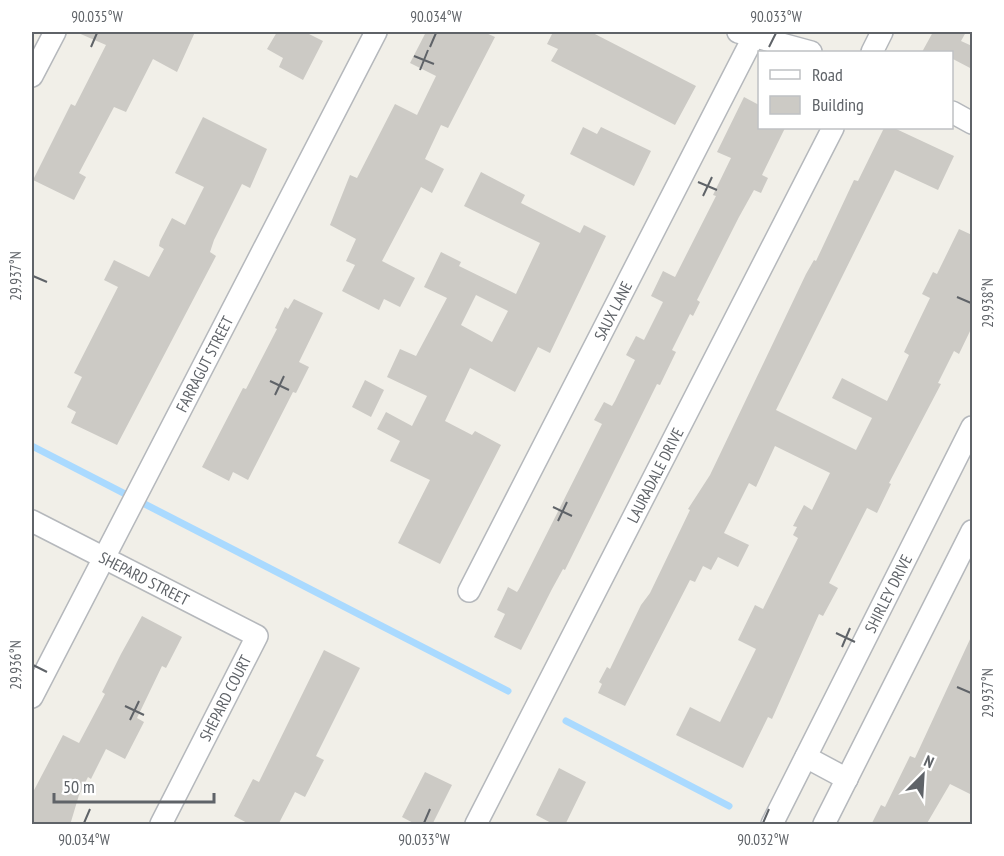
<svg xmlns="http://www.w3.org/2000/svg" width="1004" height="856" viewBox="0 0 1004 856" font-family="'PT Sans Narrow',sans-serif">
  <style>
    .lines { fill: none; stroke-linecap: round; stroke-linejoin: round }
    .stream { stroke: #aadaff; stroke-width: 7 }
    .building { fill: #cccac5; fill-rule: evenodd }
    .minor-casing { stroke: #b5b8bc; stroke-width: 24 }
    .minor { stroke: #fff; stroke-width: 21 }
    .ticks { fill: none; stroke: #5f6368; stroke-width: 2 }
    .labels { text-anchor: middle; dominant-baseline: central; stroke-width: 4.5; stroke-linejoin: round; paint-order: stroke }
    .street-label { font-size: 16px; fill: #5f6368; stroke: #fff }
    .neatline { fill: none; stroke: #5f6368; stroke-width: 2 }
    .ticks-label { font-size: 15px; text-anchor: middle; fill: #5f6368 }
  </style>
  <rect width="100%" height="100%" fill="#f1efe8"/>
  <g class="lines">
    <path class="stream" d="M32,446l476,245
      M566,721l163,85"/>
  </g>
  <path class="building" d="M76,32h119l-18,40 -24,-13 -27,53 -12,-5 -35,66 7,4 -12,23 -41,-20 38,-76 4,2 31,-61z
    M277,32h28l18,9 -20,39 -24,-13 4,-9 -16,-9z
    M426,32h58l11,5 -47,91 -7,-3 -16,34 19,10 -12,24 -11,-6 -39,74 33,17 -15,29 -16,-8 -5,11 -37,-19 13,-26 -9,-4 10,-22 -26,-14 20,-50 7,3 38,-74 22,11 19,-39 -26,-13z
    M553,32h38l105,54 -21,39 -124,-64 7,-12 -11,-5z
    M933,32h33l-5,9 11,5v23l-21,-11v-6h-29z
    M744,97l15,8v23h26l-23,47 6,3 -7,15 -7,-3 -15,27 -42,83 3,2 -7,14 -3,-2 -18,36 4,2 -16,33 -3,-1 -92,186 -2,-1 -11,20 -31,61 -27,-13 11,-23 -8,-4 11,-23 9,5 2,-3 83,-165 -8,-4 10,-18 8,4 3,-5 20,-41 -9,-5 10,-19 8,4 19,-38 -12,-6 12,-25 12,6 41,-81 -3,-1 18,-37 -14,-6z
    M203,117l64,32 -17,39 -8,-4 -28,56 -4,12 6,4 -99,189 -46,-22 5,-11 -9,-5 15,-30 -8,-4 44,-86 -14,-7 10,-20 35,17 15,-28 -5,-3 1,-5 12,-23 13,7 19,-38 -29,-14z
    M583,127l14,7 4,-7 50,24 -17,35 -64,-32z
    M884,128h10l60,28 -16,34 -43,-20 -119,240 80,40 16,-32 -40,-20 10,-20 45,23 22,-46 -5,-3 26,-54 -8,-4 11,-22 4,2 22,-45 13,6v92l-13,27 -5,-3 -16,32 3,1 -52,99 2,1 -14,29 -10,-5 -38,75 9,5 -15,28 -4,-2 -47,105 -4,-2 -25,51 -67,-33 14,-28 30,15 36,-73 -18,-9 17,-35 8,4 35,-71 -5,-3 4,-8 -4,-1 11,-21 8,5 18,-37 -55,-27 -19,41 -7,-4 -25,50 25,12 -11,22 -20,-10 -7,13 -8,-4 -8,16 -5,-2 -65,126 -27,-13 4,-9 -3,-2 8,-15 3,2 31,-64 9,-12 40,-83 -2,-1 22,-34 96,-201 8,-14 2,1 38,-81 4,1z
    M481,172l44,23 -4,8 59,30 4,-8 22,11 -56,117 -12,-6 -23,45 -45,-24 -25,53 27,14 3,-4 26,14 -61,119 -42,-21 32,-63 -40,-19 10,-20 -23,-12 9,-17 26,14 15,-30 -40,-19 13,-28 16,7 31,-58 -23,-11 17,-35 20,10 -2,4 57,28 24,-51 -76,-37zM476,295l32,16 -16,31 -31,-17z
    M294,299l29,14 -24,49 10,5 -13,26 -3,-1 -45,88 -15,-8 -4,9 -27,-14 41,-79 3,1 31,-60 -2,-1 10,-21 3,2z
    M365,380l19,10 -13,27 -19,-10z
    M142,616l40,21 -16,31 -4,-2 -25,52 7,4 -19,37 -19,-10 -15,30 -3,-2 -9,18 -9,30h-38v-31l31,-59 16,8 26,-49 -3,-2 19,-38z
    M972,635v160l-22,-11 -24,41h-55l10,-20 4,2 25,-51 5,2z
    M324,650l36,18 -44,88 8,4 -19,37 -10,-5 -17,33h-27l-17,-9 19,-37 6,3z
    M559,768l27,14 -21,43h-10l-19,-10z
    M425,772l27,13 -20,40h-15l-15,-8z"/>
  <g class="lines">
    <defs>
      <g id="minor">
        <path d="M738,32l73,20"/>
        <path d="M872,52l10,-20"/>
        <path d="M32,76l23,-44"/>
        <path d="M952,112l20,11"/>
        <path id="s1" d="M32,521l225,115 -96,188"/>
        <path id="s2" d="M469,591l287,-559"/>
        <path id="s3" d="M32,697l344,-665"/>
        <path d="M806,757l41,22"/>
        <path id="s4" d="M476,824l357,-696"/>
        <path id="s5" d="M772,824l200,-397"/>
        <path d="M824,824l148,-293"/>
      </g>
    </defs>
    <use href="#minor" class="minor-casing"/>
    <use href="#minor" class="minor"/>
  </g>
  <path class="ticks" d="M91,47l6,-14M430,47l6,-14M769,47l7,-14M414,56l20,8M420,70l8,-20M698,182l19,8M703,196l9,-19M33,276l14,6M957,297l14,6M270,381l19,9M275,395l9,-19M553,507l19,9M558,521l9,-19M836,633l19,9M842,647l8,-19M33,665l14,7M957,687l14,6M125,706l19,9M130,720l9,-19M84,823l6,-14M424,823l6,-14M763,823l6,-14"/>
  <g class="labels">
    <g class="street-label">
      <text stroke="none"><textPath href="#s2" startOffset="315">SAUX LANE</textPath></text>
      <text stroke="none"><textPath href="#s3" startOffset="375">FARRAGUT STREET</textPath></text>
      <text stroke="none"><textPath href="#s4" startOffset="392">LAURADALE DRIVE</textPath></text>
      <text stroke="none"><textPath href="#s1" startOffset="126">SHEPARD STREET</textPath></text>
      <text stroke="none"><textPath href="#s5" startOffset="258">SHIRLEY DRIVE</textPath></text>
      <text transform="translate(225 698) rotate(-63)">SHEPARD COURT</text>
    </g>
  </g>
  <rect width="1004" height="856" fill="none" stroke="#ffffff" stroke-width="66"/>
  <rect x="758" y="51" width="195" height="78" fill="#ffffff" stroke="#bfc1c3" stroke-width="1.5"/>
  <rect x="770" y="70" width="30" height="9" fill="#ffffff" stroke="#bfc1c3" stroke-width="1.5"/>
  <text x="812" y="81" font-size="18" fill="#5f6368">Road</text>
  <rect x="770" y="96" width="30" height="18" fill="#cccac5" stroke="#bfc1c3" stroke-width="1.5"/>
  <text x="812" y="111" font-size="18" fill="#5f6368">Building</text>
  <g transform="translate(923 775) rotate(24)" stroke="#ffffff" stroke-width="4.5" paint-order="stroke">
  <path d="M0-4.5L10 22L0 15L-10 22Z" fill="#5f6368"/>
  <text y="-9" font-size="16" font-weight="bold" text-anchor="middle" fill="#5f6368">N</text>
  </g>
  <path d="M54 793v9h160v-9" fill="none" stroke="#5f6368" stroke-width="3"/>
  <text x="63" y="793" font-size="18" fill="#5f6368" stroke="#ffffff" stroke-width="4.5" paint-order="stroke">50 m</text>
  <rect x="33" y="33" width="938" height="790" class="neatline"/>
  <g class="ticks-label">
    <text x="97" y="22">90.035°W</text>
    <text x="436" y="22">90.034°W</text>
    <text x="776" y="22">90.033°W</text>
    <text transform="translate(16 276) rotate(-90)" y="5">29.937°N</text>
    <text transform="translate(988 303) rotate(-90)" y="5">29.938°N</text>
    <text transform="translate(16 665) rotate(-90)" y="5">29.936°N</text>
    <text transform="translate(988 693) rotate(-90)" y="5">29.937°N</text>
    <text x="84" y="845">90.034°W</text>
    <text x="424" y="845">90.033°W</text>
    <text x="763" y="845">90.032°W</text>
  </g>
</svg>
